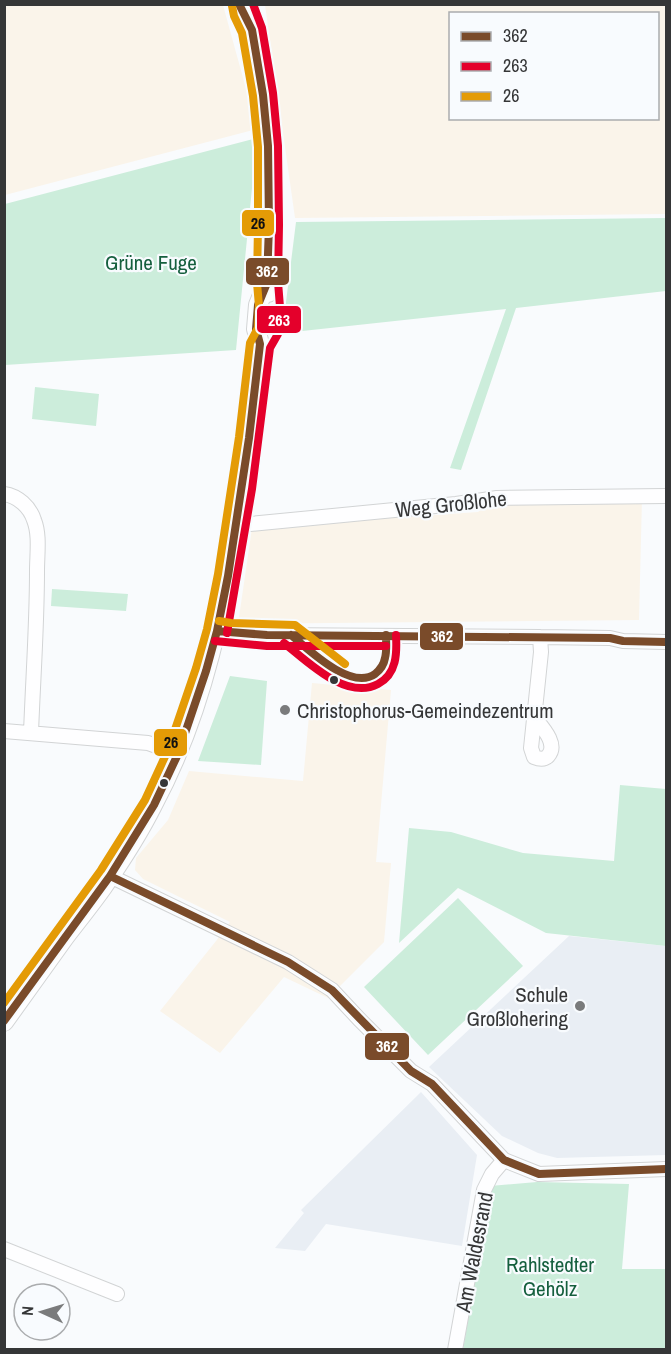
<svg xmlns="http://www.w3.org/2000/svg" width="671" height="1354" viewBox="0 0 671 1354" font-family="'Archivo Narrow',sans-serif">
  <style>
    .commercial { fill: #faf4ea; fill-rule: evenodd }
    .built { fill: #e9eef4 }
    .green { fill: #cceddb }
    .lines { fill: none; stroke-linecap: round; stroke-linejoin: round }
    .minor-casing { stroke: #d2d4d5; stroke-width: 16 }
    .tertiary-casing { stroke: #d2d4d5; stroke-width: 20 }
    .minor { stroke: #fefeff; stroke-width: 14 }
    .tertiary { stroke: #fefeff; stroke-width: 18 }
    .bus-1-casing { stroke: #f8fbfe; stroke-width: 12 }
    .bus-2-casing { stroke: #f8fbfe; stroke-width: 12 }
    .bus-3-casing { stroke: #f8fbfe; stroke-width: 12 }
    .bus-1 { stroke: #7a4b2a; stroke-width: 8 }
    .bus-2 { stroke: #e4002b; stroke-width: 8 }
    .bus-3 { stroke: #e49b06; stroke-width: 8 }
    .bus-dot { fill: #353637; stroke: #f8fbfe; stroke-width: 2 }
    .poi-dot { fill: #7a7b7c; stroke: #f8fbfe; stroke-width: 2 }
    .labels { text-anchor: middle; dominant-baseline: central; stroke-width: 4.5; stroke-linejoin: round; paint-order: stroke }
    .park-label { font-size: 21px; fill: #155f3e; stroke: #f8fbfe }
    .street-label { font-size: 21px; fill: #353637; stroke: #f8fbfe }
    .poi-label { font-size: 21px; fill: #353637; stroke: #f8fbfe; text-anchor: start }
    .line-badge { stroke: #f8fbfe; stroke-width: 2 }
    .badge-label { font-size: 16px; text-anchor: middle; font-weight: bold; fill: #fff }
    .pale-badge-label { font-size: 16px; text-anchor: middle; font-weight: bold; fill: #111 }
  </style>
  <rect width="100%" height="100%" fill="#f9fbfd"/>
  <path class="commercial" d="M5,4l218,1 34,124 -252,66z
    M265,5h401v209l-371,4zM450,14h208v104h-208z
    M642,498l-3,122 -401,4 14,-96 226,-16 18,-12z
    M312,683l79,7 -15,172 15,1 -7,79 -56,56 -44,-21 -64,76 -60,-42 56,-70 14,-19 -87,-43 -8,-9 1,-12 32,-38 21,-49 114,10z"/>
  <path class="built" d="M569,936l97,10v209l-109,3 -19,-5 -36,-17 -73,-69z
    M421,1092l56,63 -15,91 -136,-22 -21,27 -30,-3 29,-35 -3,-3z"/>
  <path class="green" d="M257,138l-21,212 -231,15v-161z
    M666,218v73l-150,17 -55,162 -11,-2 56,-159 -213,23 1,-11 -10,-3 12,-96z
    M35,387l64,7 -3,32 -64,-7z
    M52,589l76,5 -2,17 -75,-5z
    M230,676l37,5 -6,84 -63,-4z
    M620,785l46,4v157l-120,-13 -88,-45 -59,55 10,-115 42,4 72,21 91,8z
    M458,898l65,68 -95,89 -64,-68z
    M537,1182l92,2 -7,85h44v80l-203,1 27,-164z"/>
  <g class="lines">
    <defs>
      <path id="minor" d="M4,494c14,2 26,13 30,26 6,15 3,34 3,51 0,54 -4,108 -6,162
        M236,522l14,2 206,-20 41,-6 169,-2
        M217,631l13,2 37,2 273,2 70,1 13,3 43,1
        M534,717c7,9 25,27 14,39 -4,4 -9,3 -14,1l-3,-9 10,-96 -1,-15
        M4,731l144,12 30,11
        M110,876l178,86 44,28 27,29 52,52 21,13 72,76 35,14 127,-5
        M4,1249l113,45
        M455,1350l29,-160 8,-16 12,-14"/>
      <path id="tertiary" d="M247,4c8,38 15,76 19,114 5,54 3,110 1,165l1,10
        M4,1022c20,-28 41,-57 61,-85 13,-17 26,-33 38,-50 18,-26 36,-54 50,-82 51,-95 72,-202 87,-308 7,-51 14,-102 20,-153l-4,-15 2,-24 9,-22"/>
    </defs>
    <use href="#minor" class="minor-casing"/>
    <use href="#tertiary" class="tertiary-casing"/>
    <use href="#minor" class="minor"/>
    <use href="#tertiary" class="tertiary"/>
    <defs>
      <path id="bus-1" d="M217,631l50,4 343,3 13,3 43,1
        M291,635c18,15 60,56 84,39 5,-4 9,-10 10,-16 2,-7 1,-15 1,-23
        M110,876l178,86 44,28 79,81 21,13 72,76 35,14 127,-5
        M4,1021l106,-145 44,-71 24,-51 28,-83 11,-40 11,-55 21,-138 11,-94 -4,-15 2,-24 9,-22 2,-58 -1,-79 -5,-51 -11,-65 -13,-26"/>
      <path id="bus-2" d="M227,633l25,-144 18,-141 8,-14 2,-27 -2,-25 1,-57 -1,-79 -5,-53 -11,-65 -9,-24
        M215,641l52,5h119
        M284,643c23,18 62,58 94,41 19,-10 19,-31 18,-49"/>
      <path id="bus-3" d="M219,621l12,2 64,2 50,39
        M4,1003l97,-133 44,-70 23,-50 28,-82 11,-39 11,-55 21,-137 11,-94 8,-15 1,-22 -2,-23 1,-58v-78l-5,-51 -11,-63 -8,-17 -2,-10"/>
    </defs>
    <use href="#bus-1" class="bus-1-casing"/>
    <use href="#bus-2" class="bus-2-casing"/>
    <use href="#bus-3" class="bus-3-casing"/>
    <use href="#bus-1" class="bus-1"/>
    <use href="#bus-2" class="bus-2"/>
    <use href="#bus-3" class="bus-3"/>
  </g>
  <g class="bus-dot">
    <circle cx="334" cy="680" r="5"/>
    <circle cx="164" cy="783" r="5"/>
  </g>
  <g class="poi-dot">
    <circle cx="285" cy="710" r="6"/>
    <circle cx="580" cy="1006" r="6"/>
  </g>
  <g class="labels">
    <g class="park-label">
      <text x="151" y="262">Grüne Fuge</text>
      <text x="550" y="1264">Rahlstedter<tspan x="550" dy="24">Gehölz</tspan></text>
    </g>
    <g class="street-label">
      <text transform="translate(451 504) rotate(-6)">Weg Großlohe</text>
      <text transform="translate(474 1252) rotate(-79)">Am Waldesrand</text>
    </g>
    <g class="poi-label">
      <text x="297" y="710">Christophorus-Gemeindezentrum</text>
      <text x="568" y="994" text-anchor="end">Schule<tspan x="568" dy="24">Großlohering</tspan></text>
    </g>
  </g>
  <g class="line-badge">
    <rect x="241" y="209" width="34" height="28" rx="6" fill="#e49b06"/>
    <rect x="245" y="257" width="45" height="29" rx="6" fill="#7a4b2a"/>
    <rect x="256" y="305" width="46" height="29" rx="6" fill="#e4002b"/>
    <rect x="419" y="622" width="45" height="29" rx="6" fill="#7a4b2a"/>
    <rect x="153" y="728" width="35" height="29" rx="6" fill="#e49b06"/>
    <rect x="364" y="1032" width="46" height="29" rx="6" fill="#7a4b2a"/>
  </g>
  <g class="badge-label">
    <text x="267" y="277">362</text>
    <text x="279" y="326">263</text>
    <text x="442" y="642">362</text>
    <text x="387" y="1052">362</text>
  </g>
  <g class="pale-badge-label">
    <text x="258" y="229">26</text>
    <text x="171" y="748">26</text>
  </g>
  <rect width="671" height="1354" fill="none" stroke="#353637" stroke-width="12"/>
  <rect x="449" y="12" width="210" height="108" fill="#f8fbfe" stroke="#aaacae" stroke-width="1.5"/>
  <rect x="461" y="32" width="30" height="9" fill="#7a4b2a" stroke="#aaacae" stroke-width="1.5"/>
  <text x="503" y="42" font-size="18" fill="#353637">362</text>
  <rect x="461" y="62" width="30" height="9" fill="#e4002b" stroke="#aaacae" stroke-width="1.5"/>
  <text x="503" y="72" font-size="18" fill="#353637">263</text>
  <rect x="461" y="92" width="30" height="9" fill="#e49b06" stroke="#aaacae" stroke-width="1.5"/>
  <text x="503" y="102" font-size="18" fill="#353637">26</text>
  <g transform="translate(42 1312) rotate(274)"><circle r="28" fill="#f8fbfe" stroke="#aaacae" stroke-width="1.5"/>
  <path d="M0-4.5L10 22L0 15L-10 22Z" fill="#7a7b7c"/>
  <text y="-9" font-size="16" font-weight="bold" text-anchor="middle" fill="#353637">N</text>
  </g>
</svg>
